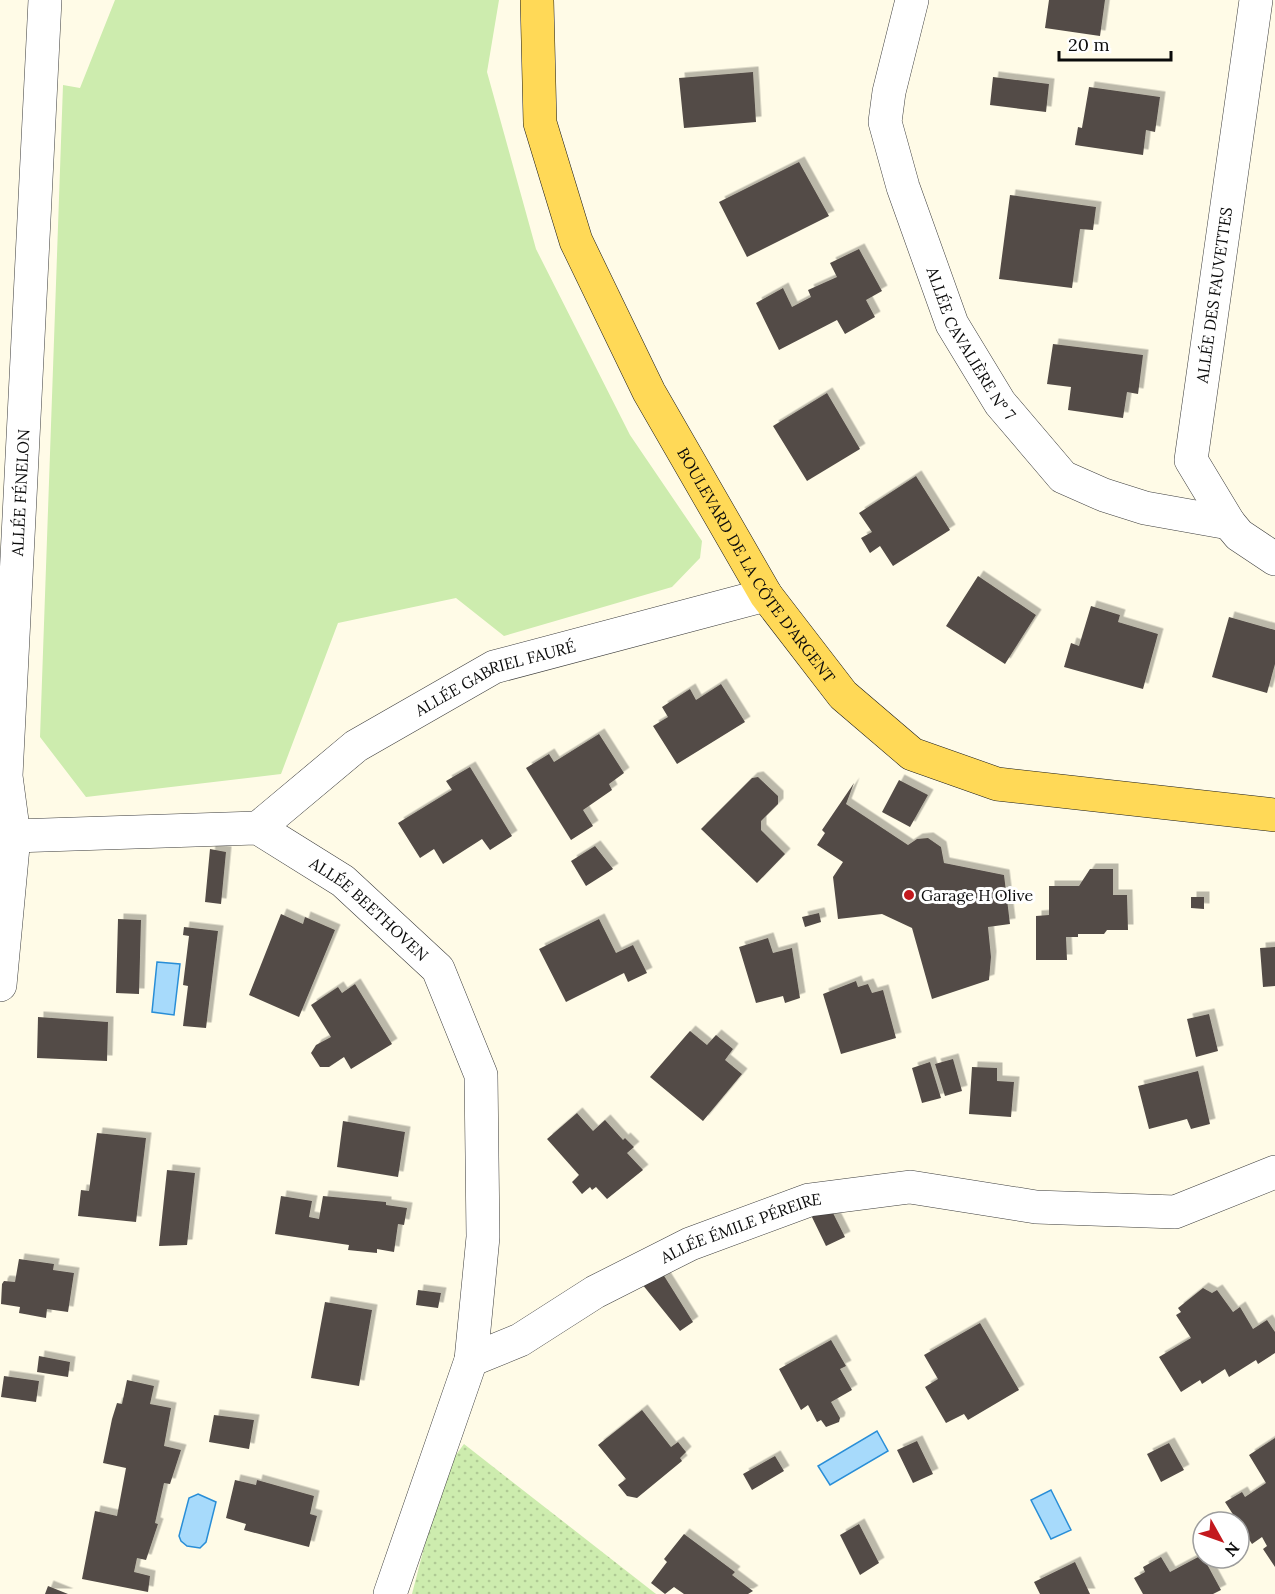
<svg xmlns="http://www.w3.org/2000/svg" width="1275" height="1594" viewBox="0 0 1275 1594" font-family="Lora,serif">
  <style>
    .grass { fill: url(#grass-dots) }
    .park { fill: #cdecae }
    .water { fill: #a7dafb; stroke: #298ed7; stroke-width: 1.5 }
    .building { fill: #534b46; filter: url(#shadow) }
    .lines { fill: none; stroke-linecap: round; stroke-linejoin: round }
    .minor-casing { stroke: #3d3d3d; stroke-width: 34 }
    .major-casing { stroke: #1b1b1b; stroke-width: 34 }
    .minor { stroke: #fff; stroke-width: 33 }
    .major { stroke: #ffd957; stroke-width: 33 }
    .poi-dot { fill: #c3191e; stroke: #fff; stroke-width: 2 }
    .labels { text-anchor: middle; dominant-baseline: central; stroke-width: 6; stroke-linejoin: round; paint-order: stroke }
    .street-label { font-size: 16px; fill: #0a0a0a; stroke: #fff }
    .poi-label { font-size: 16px; fill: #0a0a0a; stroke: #fff; text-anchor: start }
  </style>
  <defs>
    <pattern id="grass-dots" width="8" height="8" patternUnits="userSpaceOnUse" patternTransform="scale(1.5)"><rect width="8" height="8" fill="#cdecae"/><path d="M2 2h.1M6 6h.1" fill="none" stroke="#afc994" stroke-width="1.8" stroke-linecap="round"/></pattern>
    <filter id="shadow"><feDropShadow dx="5.5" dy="-5.5" stdDeviation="0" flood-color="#0004"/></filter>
  </defs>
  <rect width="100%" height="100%" fill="#fffbe7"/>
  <path class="grass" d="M464,1444l192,150h-244l32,-123z"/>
  <path class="park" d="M115,0h384l-12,72 49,177 94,186 72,106 -2,17 -28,29 -168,49 -48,-38 -118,25 -57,151 -195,23 -46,-60 23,-652 17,3z"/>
  <path class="water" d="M157,962l23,2 -6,51 -22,-3z
    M877,1431l11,20 -58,34 -12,-19z
    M1051,1490l20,40 -20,9 -20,-39z
    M198,1494l18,8 -10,40 -6,6 -13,-2 -6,-5 -2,-5 10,-38z"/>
  <path class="building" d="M1049,0h56l-5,36 -55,-8z
    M753,72l3,50 -72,6 -5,-50z
    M993,77l56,7 -3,28 -56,-7z
    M1089,87l71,10 -5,35 -9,-2 -3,25 -68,-10 3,-18 4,1z
    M799,162l30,54 -82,41 -28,-55z
    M1010,195l86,12 -3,23 -13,-1 -8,59 -73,-9z
    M859,249l23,42 -16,9 9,17 -30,17 -8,-14 -58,30 -23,-47 27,-15 9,19 19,-10 -3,-7 29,-13 -7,-14z
    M1053,344l90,11 -5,39 -11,-2 -4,26 -55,-8 3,-23 -24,-3z
    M827,393l33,56 -53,32 -34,-55z
    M916,476l34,54 -57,36 -13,-20 -10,7 -9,-15 11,-6 -13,-19z
    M978,576l58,39 -31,49 -59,-38z
    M1091,606l29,9 -2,7 40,12 -15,55 -79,-22 7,-24 8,3z
    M1229,617l46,13v34l-8,29 -55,-16z
    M721,684l24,38 -68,42 -24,-38 15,-9 -6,-10 28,-18 6,11z
    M599,734l25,39 -15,11 3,6 -29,20 10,16 -22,14 -45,-72 23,-14 5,8z
    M470,767l42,69 -22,14 -8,-11 -39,25 -9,-15 -14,9 -22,-35 54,-33 -6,-9z
    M758,777l20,19v8l-17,17v9l24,24 -28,29 -56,-54 51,-51z
    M899,780l29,15 -18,32 -28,-15z
    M854,783l-8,21 62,41 9,-6 11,-1 13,9 3,16 60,12 6,49 -22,3 3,30 -2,23 -57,19 -20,-71 -30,-14 -44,5 -5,-42 10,-15 -26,-17 8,-12 -3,-3z
    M595,846l18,23 -27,17 -15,-25z
    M210,849l16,3 -5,52 -16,-2z
    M1090,869h23v26h14l1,35h-21l-3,4h-26v3h-12l1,23h-31v-44l13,-1v-29h30z
    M1191,897h13v12l-13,-1z
    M819,913l2,9 -16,5 -3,-10z
    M281,914l22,10 2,-7 30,13 -36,87 -50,-22z
    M118,919l23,1 -2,74 -23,-1z
    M599,919l17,34 17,-8 14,28 -19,9 -4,-9 -58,29 -27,-53z
    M184,927l34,4 -12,97 -23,-2 5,-40 -5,-1 6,-49 -6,-1z
    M768,938l5,15 19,-5 8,50 -15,5 -2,-7 -27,7 -17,-56z
    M1275,947v39l-12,1 -3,-39z
    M856,981l2,6 10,-3 4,9 11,-3 13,48 -55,16 -18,-60z
    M355,984l37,60 -41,25 -7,-12 -15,10h-9l-9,-14 5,-8 15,-8 -20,-32 27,-18 4,6z
    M1209,1014l9,37 -22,6 -9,-38z
    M38,1017l70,5 -1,39 -70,-3z
    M690,1031l17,14 9,-10 17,14 -8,11 17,14 -39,47 -53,-44z
    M953,1059l9,32 -17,5 -10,-32z
    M930,1062l11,36 -19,5 -10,-35z
    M972,1067l25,1v13l17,1 -3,35 -42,-3z
    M1198,1071l12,53 -19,5 -4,-10 -38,10 -11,-43z
    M577,1113l16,18 12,-11 18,20 2,-2 9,9 -7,6 16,17 -36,29 -11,-12 -4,3 -2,-3 -8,7 -10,-12 7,-7 -32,-36z
    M343,1121l62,11 -7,45 -61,-10z
    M97,1133l49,5 -10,84 -58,-6 3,-26 8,1z
    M167,1170l28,3 -8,72 -28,1z
    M281,1196l31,5 -3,16 10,2 4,-23 63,6v3l21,3 -3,17 -6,-1 -4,28 -17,-3v4l-29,-3 1,-5 -74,-11z
    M829,1205l16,32 -19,9 -17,-35z
    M19,1259l35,5 -1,6 21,3 -6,39 -21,-3 -1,9 -27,-5 1,-6 -19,-3 1,-20 2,-3 11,1z
    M661,1271l32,51 -13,9 -38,-47z
    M1203,1288l9,5 5,-3 16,22 7,-5 13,22 14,-9 8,12v21l-17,11 -2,-4 -27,17 -4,-8 -23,15 -2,-4 -19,12 -22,-35 32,-19 -15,-23 5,-3 -3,-4z
    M418,1290l23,3 -3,15 -22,-3z
    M325,1302l47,8 -13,76 -48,-8z
    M980,1323l39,67 -51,30 -4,-6 -18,9 -21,-36 13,-8 -14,-24z
    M831,1340l15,26 -6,3 12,21 -21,12 9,16 -1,4 -13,5 -5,-7 -4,2 -9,-17 -7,5 -22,-41z
    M39,1356l31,6 -2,15 -31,-5z
    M4,1376l35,5 -3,21 -35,-5z
    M127,1380l27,6 -4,18 21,4 -7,38 17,4 -11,34 -6,-1 -9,40 3,1 -12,36 -9,-2 -3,14 16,4 -2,16 -66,-13 13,-68 22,5 9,-48 -23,-5 9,-44 5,-16 5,1z
    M642,1410l29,37 7,-5 8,10 -6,6 2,3 -45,37 -10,-2 -9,-11 8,-6 -28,-34z
    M214,1415l40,5 -5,29 -40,-7z
    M1275,1438v129l-12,-18 4,-3 -5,-9 -10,7 -27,-42 17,-10 3,5 21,-14 -17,-28z
    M917,1441l16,33 -20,9 -16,-33z
    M1169,1443l15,27 -23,12 -14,-28z
    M775,1456l9,15 -32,19 -9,-16z
    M235,1480l21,5 1,-5 57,16 -4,18 7,2 -8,31 -65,-17 2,-6 -20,-6z
    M859,1524l20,39 -19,12 -20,-40z
    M684,1534l51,38 -3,3 21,16 -5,3h-64l-10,-7 -9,7 -14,-11 16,-21 -3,-3z
    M1202,1555l19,35 -8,4h-70l-9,-16 11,-6 -2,-5 18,-10 9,15z
    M1075,1562l15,32h-50l-6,-12z
    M48,1586l20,8h-23z"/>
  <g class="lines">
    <defs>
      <g id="minor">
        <path id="s1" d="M912,0l-23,92 -4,30 18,65 49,137 48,79 63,74 41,18 41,13 84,15"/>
        <path d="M1256,0l-65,460 38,63 10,12 36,24"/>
        <path id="s2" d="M258,828l98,-82 138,-79 272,-72"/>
        <path id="s3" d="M14,836l244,-8 85,53 95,88 43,106 2,162 -12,123 -81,234"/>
        <path id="s4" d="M0,985l14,-149 -8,-60 39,-776"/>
        <path id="s5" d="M471,1360l49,-20 75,-48 95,-48 119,-44 101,-13 126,20 139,5 100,-40"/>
      </g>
      <g id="major">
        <path id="s6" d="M537,0l3,123 36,118 73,151 117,203 77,100 69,59 85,30 278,31"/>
      </g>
    </defs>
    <use href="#minor" class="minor-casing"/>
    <use href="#major" class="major-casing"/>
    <use href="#minor" class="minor"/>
    <use href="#major" class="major"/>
  </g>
  <circle class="poi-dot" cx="909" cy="895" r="6"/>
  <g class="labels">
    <g class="street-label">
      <text transform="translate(1214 295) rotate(-82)">ALLÉE DES FAUVETTES</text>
      <text stroke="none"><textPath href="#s1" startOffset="364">ALLÉE CAVALIÈRE N° 7</textPath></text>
      <text stroke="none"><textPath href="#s4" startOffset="494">ALLÉE FÉNELON</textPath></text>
      <text stroke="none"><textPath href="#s6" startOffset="618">BOULEVARD DE LA CÔTE D'ARGENT</textPath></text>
      <text stroke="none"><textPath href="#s2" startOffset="284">ALLÉE GABRIEL FAURÉ</textPath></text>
      <text stroke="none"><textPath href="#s3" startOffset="382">ALLÉE BEETHOVEN</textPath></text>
      <text stroke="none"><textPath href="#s5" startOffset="302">ALLÉE ÉMILE PÉREIRE</textPath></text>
    </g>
    <g class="poi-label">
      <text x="921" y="895">Garage H Olive</text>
    </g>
  </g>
  <g transform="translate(1221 1540) rotate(130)"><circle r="28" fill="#ffffff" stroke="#9d9d9d" stroke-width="1.5"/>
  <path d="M0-4.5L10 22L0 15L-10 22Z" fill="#c3191e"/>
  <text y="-9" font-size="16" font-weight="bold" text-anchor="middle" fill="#0a0a0a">N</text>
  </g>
  <path d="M1059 51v9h112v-9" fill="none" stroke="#0a0a0a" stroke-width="3"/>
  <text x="1068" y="51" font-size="18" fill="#0a0a0a" stroke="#ffffff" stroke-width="4.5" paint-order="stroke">20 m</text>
</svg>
